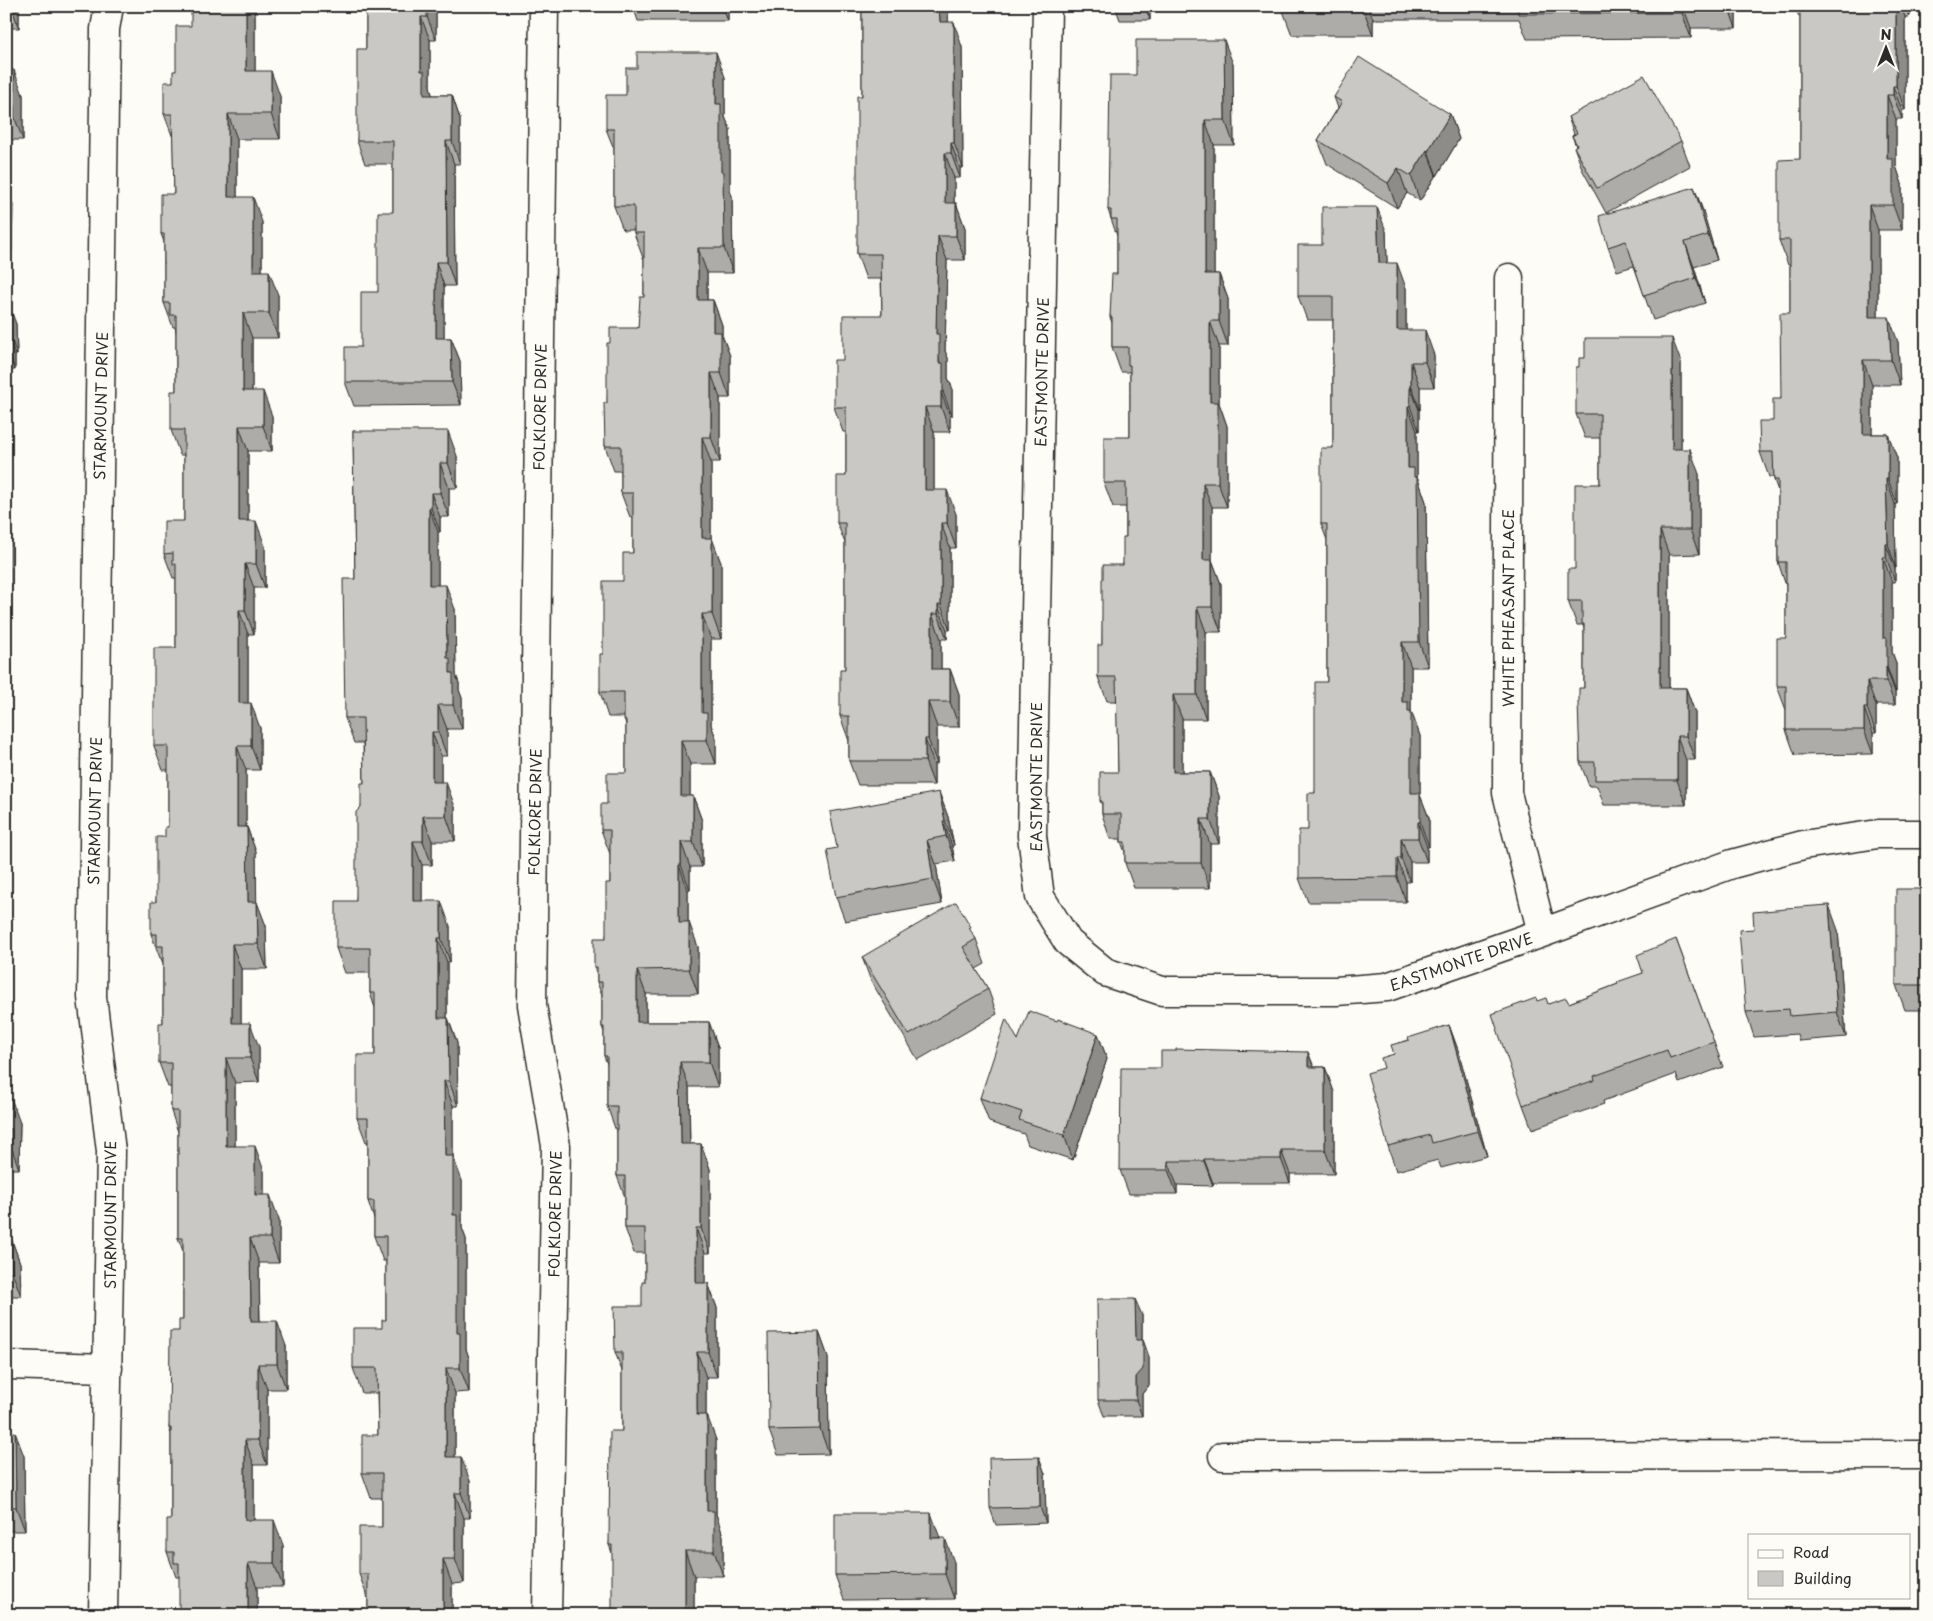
<svg xmlns="http://www.w3.org/2000/svg" width="1933" height="1621" viewBox="0 0 1933 1621" font-family="'Playpen Sans',sans-serif">
  <style>
    .lines { fill: none; stroke-linecap: round; stroke-linejoin: round }
    .minor-casing { stroke: #2b2b2b; stroke-width: 31 }
    .minor { stroke: #fdfcf7; stroke-width: 28 }
    .wall { fill: #adaca9; stroke: #2b2b2b }
    .shaded-wall { fill: #8d8c89; stroke: #2b2b2b }
    .building { fill: #c9c8c4; stroke: #2b2b2b }
    .labels { text-anchor: middle; dominant-baseline: central; stroke-width: 4; stroke-linejoin: round; paint-order: stroke }
    .street-label { font-size: 15px; fill: #2b2b2b; stroke: #fdfcf7 }
  </style>
  <rect width="100%" height="100%" fill="#fdfcf7"/>
  <filter id="ink" filterUnits="userSpaceOnUse"><feTurbulence type="fractalNoise" baseFrequency=".02" numOctaves="2"/><feDisplacementMap in="SourceGraphic" scale="10" xChannelSelector="R" yChannelSelector="G"/><feConvolveMatrix kernelMatrix="1 2 1 2 8 2 1 2 1" color-interpolation-filters="sRGB"/></filter>
  <g filter="url(#ink)">
    <g class="lines">
      <defs>
        <path id="minor" d="M544,6l-12,999 24,141 -9,469
          M1047,6l-15,830 8,61 28,45 37,30 57,19h174l51,-4 155,-54 190,-69 71,-19 75,-11h49
          M1509,278l-2,515 35,140
          M6,1365l102,3
          M1223,1456l704,-1
          M103,1615l8,-464 -19,-154 13,-968 4,-23"/>
      </defs>
      <use href="#minor" class="minor-casing"/>
      <use href="#minor" class="minor"/>
    </g>
    <path class="wall" d="M6,6h13v22h-9v42l13,25v45h-17z
      M255,6v65l25,25v43h-43v58l25,25v49l16,24v43h-26v53l20,25v35h-24v70l17,25v42h-11v46h-6v69l12,25v42h-14v57h1l9,25v50l10,24 1,43h-26v54l18,24v35l-24,1v63l29,25v24l15,25v43h-20l1,58 26,25v43h-19v76h-13v55l29,25v42h-26v28l-78,-38h-3l-9,-25 4,-32v-86l-2,-6 10,-97 4,-11v-69l-5,-13v-106l-7,-21v-24h-3l-9,-24 4,-40v-59l-2,-6h-1l-9,-24 14,-97 3,-10v-57h-5l-9,-24 22,-98v-70h-3l-9,-24 20,-33v-66h-4l-9,-25 5,-39v-58l-1,-6h-2l-9,-24v-61l-3,-8 13,-40 -1,-56 -9,-24 12,-43 15,-45z
      M366,6h70v34h-6v46l2,9h20l8,24v45h-6l1,122h-11v52h7l9,23 1,44 -107,1 -9,-24 16,-35 17,-55 15,-80v-48h-28l-8,-23 9,-92z
      M633,6h95v15h-90z
      M862,6h86v16l14,25 1,121h-3v10h-6v25h2l9,25v32h-18l-2,91 3,7v20l4,9v29h-2v16h-16v58l22,24v34h-6v82h-3v9h-6v30h9l9,25v33h-22v37h-3v21h-76l-9,-24v-20l-9,-25 5,-47v-126l-8,-20 9,-47v-44h-3l-9,-25 9,-47 39,-45 -1,-36h-15l-9,-25 5,-158z
      M1115,6h35v14h-30z
      M1283,6h453v22h-45v10l-164,1 -8,-20h-146v16h-81l-9,-24z
      M1795,6h114v11h-4v93h-3v9h-6v47l6,18v46h-24v87l20,25 2,43h-28v49h16l9,24v46h-2l1,64h-1v14h-3v70l4,11v29h-1v13h-19v28h-3v21l-78,1 -9,-25v-20l-9,-24 9,-48v-52l-8,-24v-71l-4,-11v-3h-5l-9,-25 13,-31 8,-22 9,-86v-48h-2l-9,-25 21,-81v-142h-1z
      M1233,64l1,81h-20v129h5l9,25v47h-9v57l8,23v81h-15v53l9,24v48h-15v87h-24v53h28l9,24v48h-9v44h-76l-9,-25v-11l-4,-10v-3h-11l-8,-25v-9l-2,-4 18,-29 -1,-71h-10l-9,-24 4,-32 1,-66 20,-14 3,-28v-30h-13l-9,-24 26,-46v-65h-9l-9,-25v-24l-2,-6 7,-43v-38l-9,-26 28,-135z
      M725,77v40l5,12v62l2,5 1,77h-26v27h6l9,25v10l8,21v42h-10v64h-9v76l10,25v76h-10v86l5,13v26h-26v32h3l9,25v46h-12v23h-2v32l10,25v47h-52v28h63l9,25v40h-29l1,57h11l9,25v84h-5v30h3l9,25v69h-11v38l10,25v74l7,22v40h-29v39l-82,-62 -3,-8 13,-114v-60l-7,-19 27,-46 3,-24v-29h-11l-9,-25v-31l-8,-21v-45h-1l-9,-25v-42l-3,-8v-24l-2,-5v-31l-5,-14v-7l-3,-8 12,-29 4,-55v-29l-9,-24 6,-26 19,-31v-48l-2,-8h-16l-8,-25 3,-38 20,-73 10,-28v-36h-3l-9,-24v-22h-7l-9,-25 5,-103 28,-15 6,-31v-39h-1l-9,-25v-3h-11l-9,-24v-57l-8,-20 20,-34z
      M1334,97l116,17 9,25 -22,37 -1,-1 -16,26 -13,-8 -10,15 -70,-44 -9,-24 20,-32z
      M1568,117l113,24 9,25 -84,47 -23,-42 -9,-24 2,-1 -4,-10 2,-2z
      M6,186l7,19 -1,46h-6z
      M1694,187l9,24 14,49 -23,7 11,36 -52,17 -19,-54 -17,5 -9,-24z
      M1386,231l1,32 19,25v42l28,25v32h-14v23h-1v21h-2v45l9,26 2,165h-17v44l9,25v59l9,23v29h-2v15h-17v20h-4v20h-98l-9,-24 16,-85 12,-111v-142l-6,-16 12,-76v-128h-26l-9,-24z
      M6,299l10,25 1,31h-2v15h-9z
      M1681,362v87l18,25v80l-30,1v133h17l9,25v47h-9v45h-82l-7,-19h-8l-9,-24 -1,-60 5,-14v-59l-1,-4h-6l-9,-24 7,-32 25,-85v-46h-15l-9,-24z
      M353,431l104,25v32h-8v29h-9v15h-2v53l17,24 1,66 3,8v7l3,8v31h-15v27h-6v26l14,25v34h-23v24h-10v36l28,25v36h-3v56h1l9,25 1,63h-5v51l9,24v47l4,11v110l3,9v34l-14,1v64l15,24v37h-6v65l-12,1v31h-84v-16l-9,-25 23,-47v-29h-11l-9,-25 16,-38 -1,-42h-15l-9,-25 29,-40 4,-8v-59h-3l-9,-25v-17l-6,-18v-59h-2l-9,-24 18,-63v-47l-5,-15v-20h-25l-9,-25 20,-47 5,-94 3,-24 -1,-40h-9l-9,-25 10,-139z
      M6,498l1,14 3,8v72h-4z
      M939,792l9,25 6,28 -2,1 3,15 -19,3 6,40 -97,17 -9,-24 1,-49z
      M1927,889v121h-22l-9,-25z
      M1838,930l8,107 -47,4 -2,-7 -43,3 -8,-25z
      M974,936l2,3 9,25 -9,5 12,20 9,25 -79,46 -47,-79 -9,-24z
      M1676,939l47,128 -44,16 -3,-9 -73,27 1,3 -72,25 -9,-24 25,-101 21,-1 49,-19 25,-11z
      M6,1003l3,8 1,46h-4z
      M1449,1025l9,25 29,106 -46,12 -3,-8 -42,11 -8,-25 -4,-78 10,-14 15,-14z
      M1098,1034l9,25 -34,101 -45,-15 -4,-11 -35,-12 -9,-24 38,-58z
      M1308,1052l6,15h11l9,25v82h-44v9h-77v3l-36,-1v9h-48l-9,-24 41,-102z
      M6,1098l14,25 -1,46h-10l2,69 9,25 1,33h-15z
      M1142,1315v25h1l6,17v28l-7,9v22h-38l-6,-16z
      M819,1332l9,25 1,97 -51,1 -9,-25z
      M6,1432l18,24 1,75h-19z
      M1039,1457l6,17 1,49 -50,2 -6,-17z
      M954,1562v37l-110,1 -9,-25z"/>
    <path class="shaded-wall" d="M11,6h8v22z
      M246,6h9v90l-9,-25z
      M427,6h9v34l-9,-23z
      M722,6h6v15z
      M939,6h9l1,41 -9,-25z
      M1145,6h5v14z
      M1364,6h4l5,13v16l-9,-24z
      M1682,6h1l8,22v10l-9,-25z
      M1728,6h8v22z
      M1896,6h5l4,11v93l-9,-24z
      M1905,6h4v11z
      M6,16l4,12v67l-4,-11z
      M421,17l9,23v46l2,8v25l-8,-24 -3,-24z
      M954,22l8,25 1,121 -9,-25z
      M1224,40l9,24 1,81 -9,-25z
      M716,52l9,25v40l5,12v62l2,5 1,77 -9,-25 -3,-76 -5,-68z
      M14,70l9,25v45l-9,-24z
      M271,71l9,25v43l-9,-25z
      M1893,86l9,24v9l-9,-24z
      M452,95l8,24v45l-8,-23z
      M1887,95l9,24v47l6,18v46l-9,-25 -6,-46z
      M228,114l9,25v83l-9,-25z
      M1450,114l9,25 -22,37 -9,-25z
      M1205,120l9,25v154l-9,-25z
      M446,141l8,23 1,122 -8,-24z
      M951,143l9,25v10l-9,-25z
      M1427,150l9,25 -16,26 -9,-25z
      M945,153l9,25v50l-9,-25z
      M1398,168l9,25 -10,15 -9,-25z
      M6,186l7,19 -1,46 -6,-15z
      M1694,187l9,24 14,49 -9,-25z
      M253,197l9,25v73l-9,-24z
      M956,203l9,25v32l-9,-24z
      M1869,205l9,25v112l-9,-25z
      M1377,207l9,24 2,57 -9,-25z
      M938,236l9,24 -2,91 3,7v20l4,9v29l-9,-24 -7,-58z
      M1685,242l9,25 11,36 -9,-25z
      M698,248l9,25v52l-9,-25z
      M436,262l8,24v75l-8,-23z
      M1397,263l9,25v67l-9,-25z
      M269,271l9,24v43l-9,-25z
      M1219,274l9,25v47l-9,-25z
      M7,299l9,25 1,31 -9,-25z
      M713,300l9,25v10l8,21v42l-9,-25 -8,-41z
      M243,313l9,25v78l-9,-25z
      M1889,317l9,25 2,43 -9,-25z
      M1210,321l9,25v57l8,23v81l-9,-24 -8,-81z
      M6,330l9,25v15l-9,-25z
      M1425,330l9,25v32l-9,-25z
      M451,338l9,23 1,44 -9,-23z
      M1672,338l9,24v112l-9,-25z
      M1863,360l9,25v73l-9,-24z
      M1411,362l9,25v23l-9,-25z
      M711,373l9,25v64l-9,-25z
      M1410,385l9,25v21l-9,-25z
      M263,391l9,25v35l-9,-25z
      M941,392l9,24v16l-9,-25z
      M1408,406l9,25v45l9,26 2,165 -9,-25 -11,-174z
      M925,407l9,25v82l-9,-24z
      M239,426l9,25v95l-9,-25z
      M448,431l9,25v32l-9,-25z
      M1888,434l9,24v46l-9,-25z
      M702,437l9,25v101l-9,-25z
      M1690,449l9,25v80l-9,-24z
      M440,463l9,25v29l-9,-24z
      M1886,479l9,25 1,64 -8,-24z
      M1203,483l9,24v77l-9,-24z
      M947,490l9,24v34l-9,-25z
      M431,493l9,24v15l-9,-24z
      M6,498l1,14 3,8v72l-4,-10z
      M429,508l9,24v77l-9,-24z
      M256,521l9,25v42l-9,-24z
      M941,523l9,25v82l-9,-25z
      M1660,530l9,25v158l-9,-25z
      M712,538l9,25v76l-9,-25z
      M1886,544l9,24v14l-9,-25z
      M1883,557l9,25v70l4,11v29l-9,-25 -4,-29z
      M1212,560l9,24v48l-9,-25z
      M245,564l9,24v46l-9,-24z
      M446,585l9,24 1,66 3,8v7l3,8v31l-9,-24 -3,-32 -3,-15z
      M938,605l9,25v9l-9,-25z
      M1197,607l9,25v87l-9,-24z
      M239,610l9,24v94l-9,-25z
      M702,614l9,25v86l5,13v26l-9,-24 -5,-27z
      M932,614l9,25v55l-9,-25z
      M1402,642l9,25v44l9,25v59l9,23v29l-9,-25 -9,-29 -9,-91z
      M1886,667l9,25v13l-9,-24z
      M950,669l9,25v33l-9,-25z
      M1867,681l9,24v28l-9,-25z
      M1686,688l9,25v47l-9,-24z
      M1173,695l9,24v77l-9,-24z
      M928,702l9,25v37l-9,-25z
      M251,703l9,25v42l-9,-24z
      M438,705l9,24v27l-9,-24z
      M1864,708l9,25v21l-9,-24z
      M432,732l9,24v51l-9,-25z
      M1677,736l9,24v45l-9,-25z
      M925,739l9,25v21l-9,-24z
      M681,740l9,24v57l-9,-25z
      M237,746l9,24v82l-9,-25z
      M1210,772l9,24v48l-9,-25z
      M446,782l9,25v34l-9,-25z
      M939,792l9,25 6,28 -9,-24z
      M693,796l9,25v46l-9,-25z
      M423,816l9,25v24l-9,-24z
      M1201,819l9,25v44l-9,-25z
      M943,821l9,25 3,15 -9,-25z
      M1418,822l9,25v15l-9,-24z
      M247,827l9,25 1,74 -9,-24z
      M1401,838l9,24v20l-9,-24z
      M927,840l9,24 6,40 -9,-25z
      M413,841l9,24v61l-9,-25z
      M681,842l9,25v23l-9,-25z
      M1397,858l9,24v20l-9,-25z
      M679,865l9,25v57l-9,-25z
      M441,901l9,25v36l-9,-24z
      M257,902l9,24 1,43 -9,-25z
      M1829,905l9,25 8,107 -9,-25z
      M689,922l9,25v47l-9,-25z
      M438,938l9,24v81l-9,-25z
      M232,944l9,25v78l-9,-24z
      M637,970l9,24v53l-9,-25z
      M6,1003l3,8 1,46 -4,-12z
      M448,1018l9,25 1,63 -9,-25z
      M709,1022l9,25v40l-9,-25z
      M250,1023l9,24v35l-9,-24z
      M1449,1025l9,25 29,106 -9,-25z
      M1098,1034l9,25 -34,101 -9,-25z
      M1308,1052l9,25 -9,-10z
      M226,1058l9,25v88l-9,-25z
      M680,1062l9,25 1,82 -9,-25z
      M1325,1067l9,25v82l-9,-24z
      M444,1081l9,25v51l9,24v47l4,11v110l3,9v34l-9,-24 -3,-35 -4,-118 -8,-59z
      M11,1098l9,25 -1,46 -9,-25z
      M701,1144l9,25v84l-9,-25z
      M255,1146l9,25v49l-9,-25z
      M1281,1150l9,24v9l-9,-24z
      M1204,1159l9,24v3l-9,-25z
      M1168,1161l9,24v9l-9,-24z
      M6,1163l3,6 2,94 -5,-14z
      M270,1195l9,25v43l-9,-25z
      M696,1228l9,25v55l-9,-25z
      M11,1238l9,25 1,33 -9,-24z
      M250,1238l9,25 1,83 -9,-25z
      M708,1283l9,25v69l-9,-25z
      M1135,1299l7,16v42l-6,-17z
      M277,1321l9,25v43l-9,-25z
      M819,1332l9,25 1,97 -9,-25z
      M1143,1340l6,17v28l-7,9v22l-6,-16v-23z
      M697,1352l9,25v63l-9,-25z
      M258,1364l9,25v76l-9,-25z
      M446,1368l9,25v88l-9,-24z
      M707,1415l9,25v74l7,22v40l-9,-25 -7,-40z
      M15,1432l9,24 1,75 -9,-24z
      M245,1440l9,25v80l-9,-25z
      M461,1457l9,24v37l-9,-25z
      M1039,1457l6,17 1,49 -6,-16z
      M455,1493l9,25v65l-9,-24z
      M931,1513l9,25h-9z
      M274,1520l9,25v42l-9,-24z
      M945,1538l9,24v37l-9,-25z
      M685,1551l9,25v39h-9z
      M443,1559l9,25v31h-8l-1,-1z
      M248,1563l9,24v28h-9z
      M9,1607l3,8h-3z"/>
    <path class="building" d="M191,6h55v65h25v43h-43v83h25v74h16v42h-26v78h20v35h-24v95h17v43h-11v46h-6v93h12v43h-14v81h10l1,75h9l1,42h-26v79h18v35h-24v88h29v49h15v43h-20l1,83h26v43h-19v76h-13v80h29v43h-26v52h-69v-52h-5v-11h-7v-32h4v-92h-2l1,-97h9v-11h4v-82h-5v-127h-7v-48h-12v-40h4v-77h-6v-12h-6v-32h5v-65h9v-10h3v-81h-14v-98h22v-84h-3v-11l-9,1v-33h20v-91h-13v-39h5v-76h-6v-12h-6v-69h-3v-40h13l-2,-80h-8v-32h9v-11h3v-45h15z
      M366,6h61v11h-6v54h3v24h28v46h-6l1,121h-11v76h15l1,44h-107v-35h16v-55h17v-80h15v-71h-36v-92h9z
      M862,6h77l1,16h14v121h-3v10h-6v50h11v33h-18l-2,98h3v29h4v29h-2v15h-16v83h22v33h-6v82h-3v9h-6v55h18v33h-22v37h-3v22h-76v-45h-9v-47h5v-146h-8v-47h9v-69h-12v-47h9v-45h39l-1,-61h-24v-158h5z
      M1283,6h81v5h-81z
      M1518,6h164v7l-164,1z
      M1800,6h96v80h-3v9h-6v64h6v46h-24v112h20l2,43h-28v74h25v45h-2l2,65h-2v13h-3v81h4v29h-1v14h-19v27h-3v22h-78v-44h-9v-48h9v-76h-8v-82h-4l-1,-28h-13l-1,-31h14v-22h8l-1,-86h10v-73h-11v-80l21,-1z
      M1136,40h88l1,80h-20v154h14v47h-9v81h8v81h-15v77h9v47h-15v88h-24v77h37v47h-9v44h-76v-21h-4v-28h-19v-13h-2v-29h18l-2,-95h-18v-32h4v-66h1v-14h20v-28h3v-54h-22v-46h26v-72h-2v-18h-16v-30h-2l2,-43h5v-55h-6v-9h-3l2,-135h26z
      M637,52h79v52h5v68h2l1,76h-26v52h15v32h8v41h-10v64h-9v101h10v76h-10v99h5v27h-26v56h12v46h-12v23h-2v57h10v47l-52,1v52h72v40h-29l1,82h20v84h-5v55h12v69h-11v63h10v96h7v40h-29v64h-73v-70h-3l1,-114h12v-79h-7l-1,-46h28v-24h3v-54h-20v-52h-8v-70h-10v-50h-3v-29h-2v-45h-5v-15h-3v-29h12v-55h4v-53h-9v-26h6v-31h19v-53h-2v-28h-24v-38h3v-73h20v-28h10v-60h-12v-47h-16l-1,-43h3v-60h3v-15h28l2,-31h4v-64h-10v-27h-20v-77h-8v-34h20v-27h11z
      M1359,57l91,57 -22,37 -1,-1 -16,26 -13,-8 -10,15 -70,-43 24,-38 -8,-5z
      M6,70h8v46h-8z
      M1644,75l37,66 -84,47 -23,-41 3,-2 -5,-9 5,-3 -9,-16z
      M1694,187l14,48 -23,7 11,36 -52,17 -18,-54 -18,6 -9,-31z
      M1322,207h55l2,56h18v67h28v32h-14v23h-1v21h-2v62h6v9h3l2,165h-17v60h6v9h3v82h9v29h-2v16h-17v20h-4v19l-98,1v-48h9v-37h7v-111h12v-158h-6v-76h12v-152h-35v-51h24z
      M6,299h1l1,31h-2v15z
      M1585,338h87v111h18v81h-30v158h26v48h-9v44h-82v-18h-15l-2,-60h1v-14h5v-64h-2v-23h-14v-32h7v-85h25v-70h-24v-47h3v-9h6z
      M353,431h95v32h-8v30h-9v15h-2v77h17l1,73h3v15h3v32h-15v27h-6v50h14v34h-23v25h-10v60h28v37h-3v80h10l1,63h-5l1,75h8v59h4v118h3v35h-14v89h15v36h-6v66h-12v55h-12v1h-63v-41h-9v-47h23v-54h-20v-38h16l-1,-67h-24v-40h29v-8h4v-84h-12v-35h-6v-83h-11v-63h18v-62h-5v-45h-34v-47h20v-89l5,-5v-24h3l-1,-65h-18l-2,-139h12z
      M939,792l6,29h-2l3,15 -19,4 6,39 -97,18 -9,-47 10,-2 -7,-36z
      M1896,889h31v96h-31z
      M956,902l15,25 -2,1 7,11 -13,8 25,42 -79,46 -47,-78z
      M1829,905l8,107 -47,4 -1,-7 -43,3 -7,-82 15,-1 -1,-17 33,-3v-1z
      M1676,939l38,103 -44,16 -3,-8 -73,26 1,4 -72,25 -31,-91 44,-16 1,3 9,-3 2,6 18,-6 3,5 49,-19 -1,-2 26,-9 -6,-18z
      M1029,1011l28,10 1,-2 40,15 -34,101 -45,-15 3,-8 -42,-14 26,-79 12,21z
      M1449,1025l29,106 -46,12 -2,-8 -42,11 -21,-73 17,-5 -3,-10 13,-4 -3,-9 18,-5 -1,-2z
      M1176,1049l132,3v15h17v83h-44v9h-77v2h-36v9h-48l1,-102h40v-17h15z
      M6,1098h5l-1,46h-4z
      M6,1238h5l1,34h-6z
      M1097,1299h38l1,41h7v29l-7,8v23h-38z
      M819,1332l1,97 -51,1 -1,-97z
      M6,1432h9l1,75h-10z
      M1039,1457l1,50 -50,1 -1,-50z
      M835,1513h96v25h14v36l-110,1z
      M6,1607h3v8h-3z"/>
  </g>
  <g class="labels">
    <g class="street-label">
      <text transform="translate(1041 372) rotate(-89)">EASTMONTE DRIVE</text>
      <text transform="translate(100 406) rotate(-89)">STARMOUNT DRIVE</text>
      <text transform="translate(539 407) rotate(-89)">FOLKLORE DRIVE</text>
      <text transform="translate(1507 608) rotate(-90)">WHITE PHEASANT PLACE</text>
      <text transform="translate(1035 777) rotate(-90)">EASTMONTE DRIVE</text>
      <text transform="translate(94 811) rotate(-89)">STARMOUNT DRIVE</text>
      <text transform="translate(534 812) rotate(-89)">FOLKLORE DRIVE</text>
      <text transform="translate(1461 961) rotate(-19)">EASTMONTE DRIVE</text>
      <text transform="translate(554 1214) rotate(-89)">FOLKLORE DRIVE</text>
      <text transform="translate(109 1215) rotate(-90)">STARMOUNT DRIVE</text>
    </g>
  </g>
  <rect width="1933" height="1621" fill="none" stroke="#fdfcf7" stroke-width="25"/>
  <rect x="12" y="12" width="1908" height="1596" fill="none" stroke="#2b2b2b" stroke-width="2" filter="url(#ink)"/>
  <rect x="1748" y="1534" width="162" height="65" fill="#fdfcf7" stroke="#a9a8a5"/>
  <rect x="1758" y="1550" width="25" height="8" fill="#fdfcf7" stroke="#a9a8a5"/>
  <text x="1793" y="1558" font-size="15" fill="#2b2b2b">Road</text>
  <rect x="1758" y="1571" width="25" height="15" fill="#c9c8c4" stroke="#a9a8a5"/>
  <text x="1793" y="1584" font-size="15" fill="#2b2b2b">Building</text>
  <g transform="translate(1886 48)" stroke="#fdfcf7" stroke-width="4" paint-order="stroke">
  <path d="M0-4L9 19L0 12L-9 19Z" fill="#2b2b2b"/>
  <text y="-8" font-size="14" font-weight="bold" text-anchor="middle" fill="#2b2b2b">N</text>
  </g>
</svg>
